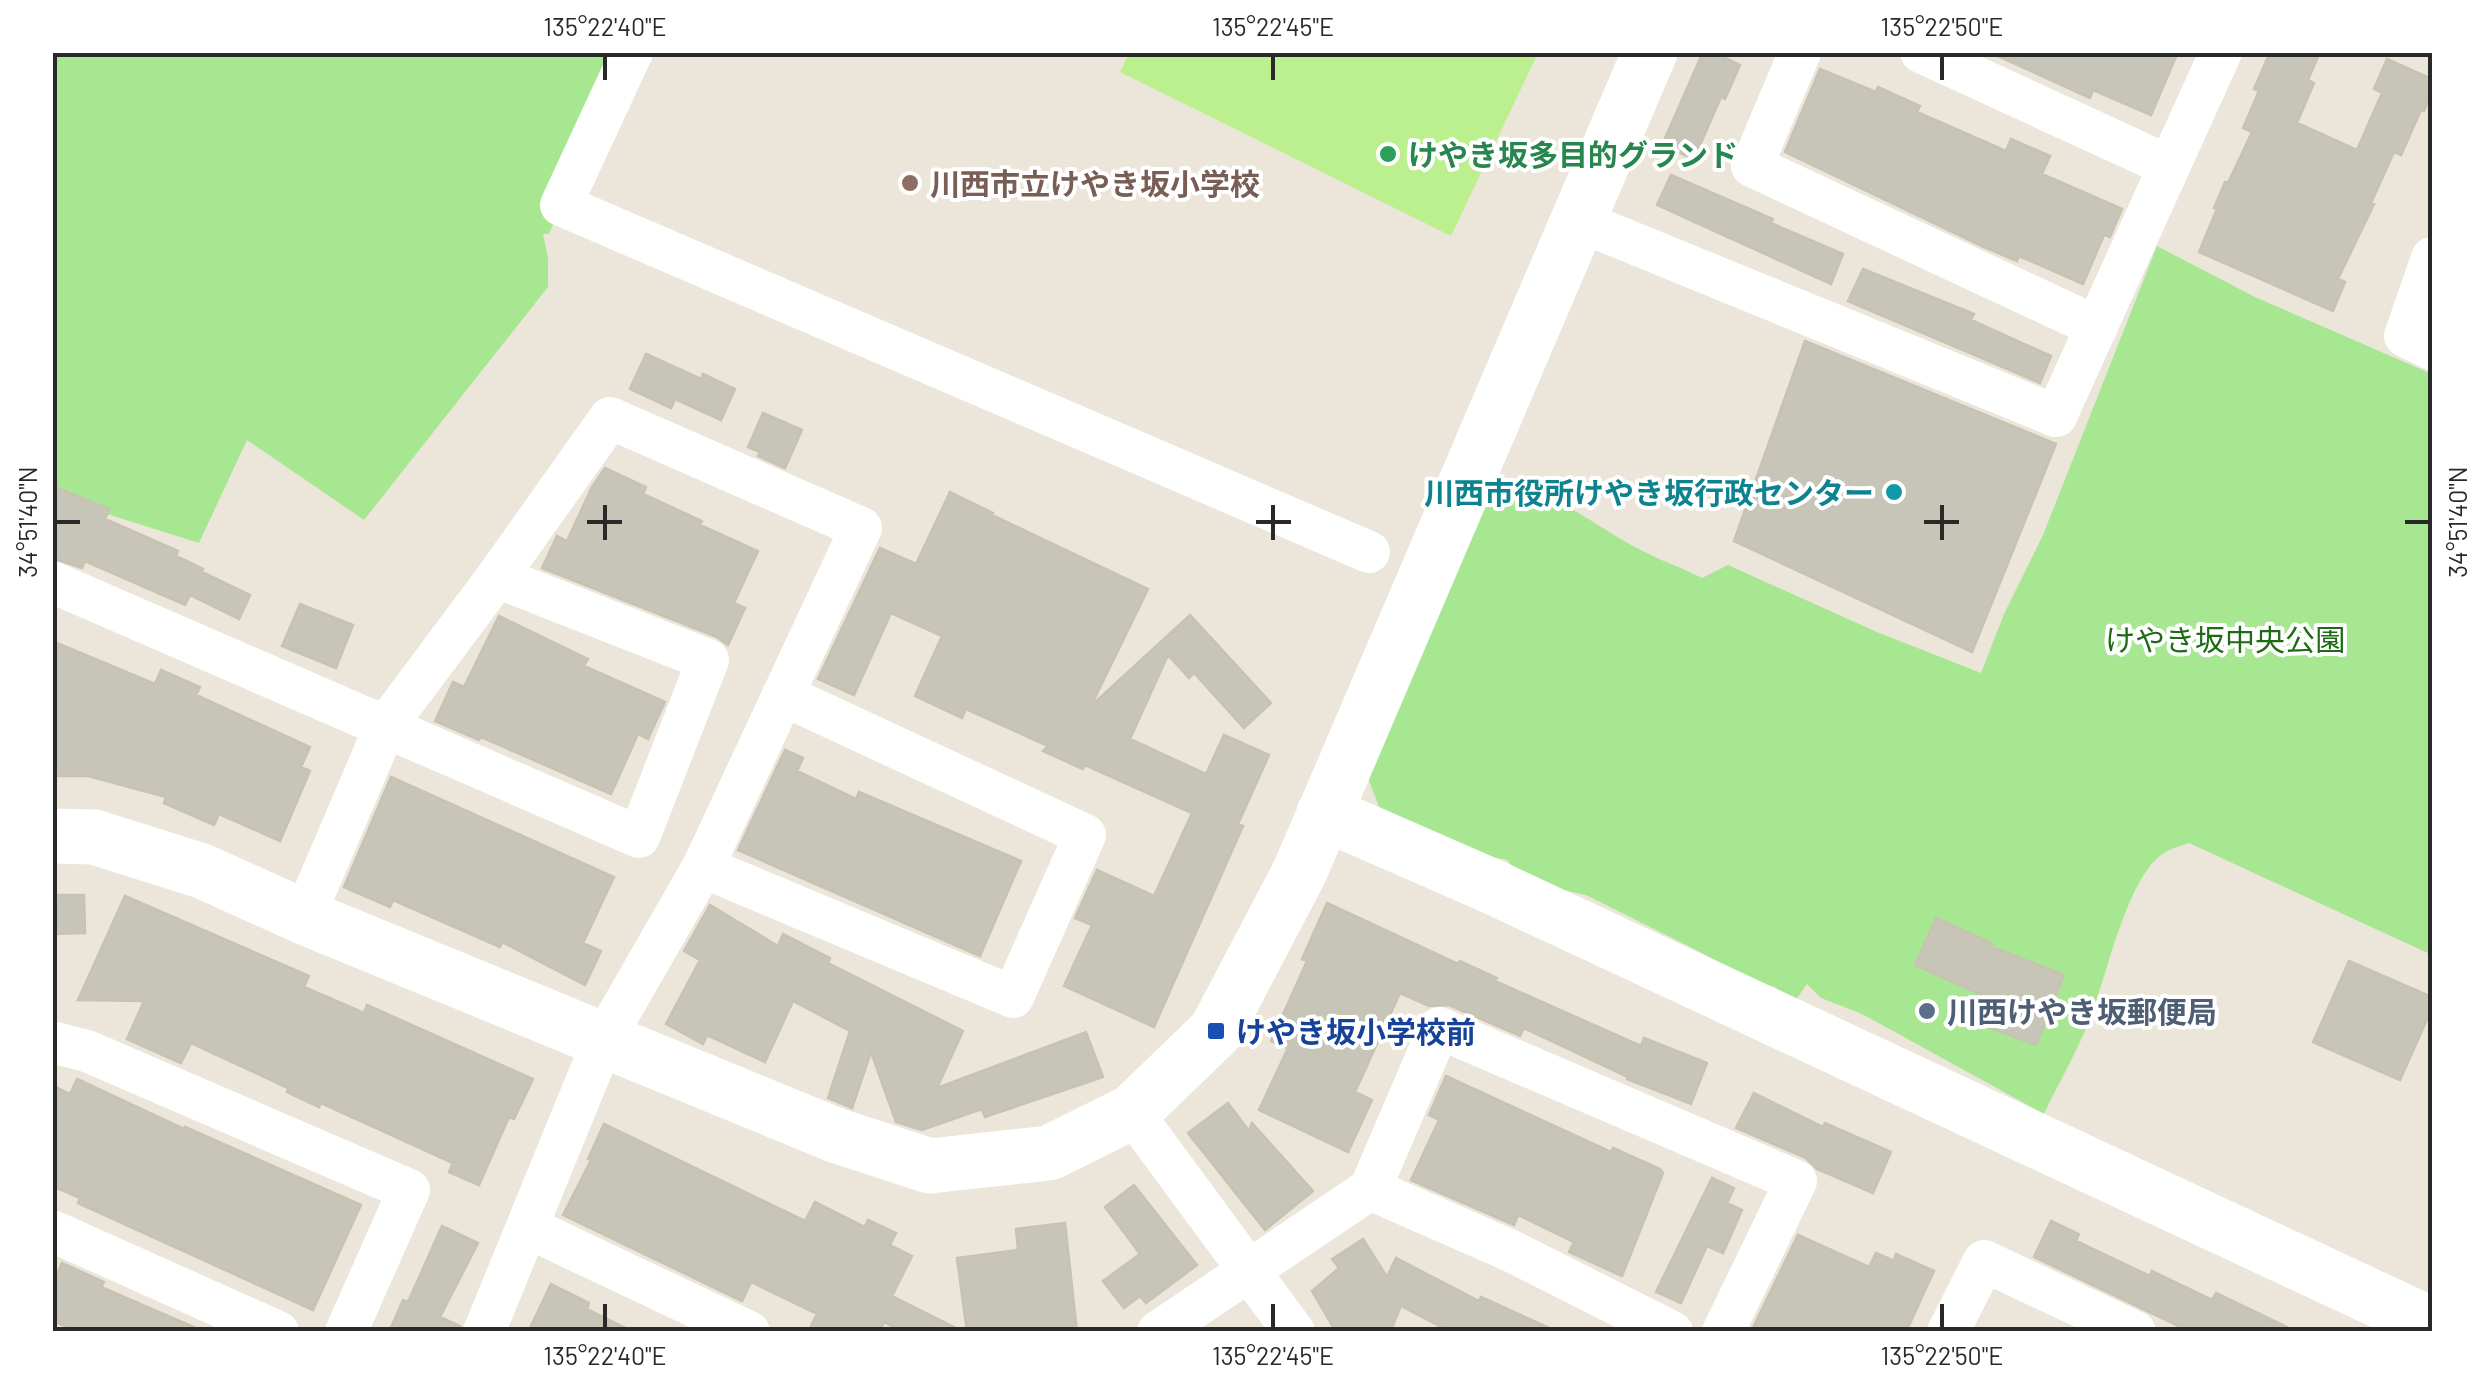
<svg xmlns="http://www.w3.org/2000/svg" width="2485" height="1384" viewBox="0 0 2485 1384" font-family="Barlow,'Noto Sans JP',sans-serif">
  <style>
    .green { fill: #a7e792 }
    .pitch { fill: #bcef8d }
    .building { fill: #c7c4b8; stroke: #c8c2b3; stroke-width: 2.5 }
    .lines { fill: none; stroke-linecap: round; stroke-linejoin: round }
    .street { stroke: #fff; stroke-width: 42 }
    .secondary { stroke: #fff; stroke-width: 55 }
    .ticks { fill: none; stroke: #292929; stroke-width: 4 }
    .leisure-dot { fill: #2e9e5b; stroke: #fff; stroke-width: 4 }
    .education-dot { fill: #8d6e63; stroke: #fff; stroke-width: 4 }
    .culture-dot { fill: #0f9aa8; stroke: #fff; stroke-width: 4 }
    .service-dot { fill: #5c6f8a; stroke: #fff; stroke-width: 4 }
    .transit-dot { fill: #1a4fb4; stroke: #fff; stroke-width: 4 }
    .labels { text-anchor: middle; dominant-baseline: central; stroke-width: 8; stroke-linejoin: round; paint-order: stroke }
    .leisure-label { font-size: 30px; font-weight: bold; fill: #27864d; stroke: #fff; text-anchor: start }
    .education-label { font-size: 30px; font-weight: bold; fill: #785e54; stroke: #fff; text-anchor: start }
    .culture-label { font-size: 30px; font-weight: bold; fill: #0d838f; stroke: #fff; text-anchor: end }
    .park-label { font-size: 30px; fill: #1e6a15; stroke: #fff }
    .service-label { font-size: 30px; font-weight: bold; fill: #4e5e75; stroke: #fff; text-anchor: start }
    .transit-label { font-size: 30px; font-weight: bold; fill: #164399; stroke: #fff; text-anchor: start }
    .neatline { fill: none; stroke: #292929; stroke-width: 4 }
    .ticks-label { font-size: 25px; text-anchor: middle; fill: #292929 }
  </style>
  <rect width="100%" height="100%" fill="#ece6da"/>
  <path class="green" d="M53,53h574l-78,181h-6l5,24v29l-184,233 -117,-80 -48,103 -146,-46z
    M2157,246l98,51 177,77v581l-243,-112c-9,3 -20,6 -28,12 -32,24 -52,109 -65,147 -12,38 -35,76 -52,112l-182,-100 -41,-16 -14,-14 -14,20 -18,-17 -22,-5 -49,-28 -118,-59 -60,-13 -19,-22 -47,-10 -81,-43 -11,-29 128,-297c46,0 108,52 149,71 19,10 38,16 57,26l26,-13 149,67 104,41 23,-59 39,-79z"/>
  <path class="pitch" d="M1129,53l409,-1v1l-87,183 -331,-164z"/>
  <path class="building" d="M1703,52h10l27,13 -15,34 -4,-2 -27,62 -32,-14z
    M1989,52h189l-27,63 -58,-25 -3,8z
    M2270,52h50l-12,28 6,3 -17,40 60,27 25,-57 -8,-4 13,-30 45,20v13l-8,19 -3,-1 -20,45 -7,-3 -23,51 3,1 -36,75 7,3 -12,29 -134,-59 18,-43 -3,-1 11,-26 3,1 24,-51 -9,-4 16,-37 -5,-2z
    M1820,69l56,23 2,-5 42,19 -3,6 89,39 5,-12 39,17 -8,18 80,35 -12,28 -6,-2 -21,49 -64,-28 -2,5 -33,-14 -199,-95z
    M1671,175l102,44 -2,4 72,31 -12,30 -174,-79z
    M1863,269l111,45 -3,6 80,36 -11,27 -192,-82z
    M1805,341l251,103 -84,208 -238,-111z
    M646,354l55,25 2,-5 32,15 -14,31 -46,-21 -4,9 -41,-19z
    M763,413l39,17 -17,38 -27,-12 2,-4 -12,-5z
    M605,468l41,19 -3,7 59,27 -2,4 58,26 -24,52 11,5 -17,37 -11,-8 -175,-69 15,-32 10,5 25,-54z
    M52,486l57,23 -4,10 73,32 -2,5 27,13 -1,3 48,23 -11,24 -49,-24 -5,10 -100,-44 -3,7 -30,-10z
    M950,492l43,21 -1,2 156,74 -57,117 99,-91 81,88 -27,25 -50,-55 -5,5 -21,-23 -38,84 76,35 18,-39 45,20 -31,69 5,2 -89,201 -90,-41 28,-61 -17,-7 22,-48 57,26 38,-83 -107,-48 -2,4 -40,-18 5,-5 -82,-37 -4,9 -47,-22 27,-60 -51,-23 -37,82 -36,-16 62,-131 36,16z
    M300,604l53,21 -17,43 -54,-22z
    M499,616l89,43 -4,7 81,36 -17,37 -10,-5 -27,60 -130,-57 -2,3 -44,-19 18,-39 11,5z
    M52,641l103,43 6,-14 39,17 -4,8 114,52 -9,20 9,4 -30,70 -61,-27 -5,11 -50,-22 2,-6 -78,-21h-36z
    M785,750l18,8 -6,13 59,28 3,-7 162,69 -41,95 -242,-106z
    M391,777l223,100 -31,66 18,8 -16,34 -83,-43 -2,5 -107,-47 -3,7 -46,-20z
    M52,895h32l1,38 -33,1z
    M125,896l184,80 -5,11 60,26 3,-8 166,74 -19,40 -5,-2 -30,68 -30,-13 4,-9 -132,-60 -2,4 -32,-15 1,-4 -97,-45 -10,20 -54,-24 17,-38 -66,-1z
    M1327,903l131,61 2,-3 37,17 -2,3 146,65 3,-8 63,25 -16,41 -64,-25 1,-2 -104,-49 -4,8 -71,-31 -20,1 -29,-13 -45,99 17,8 -24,52 -89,-42 29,-62 -17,-7 36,-80 -5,-2z
    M710,905l68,41 5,-12 47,24 -2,5 135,68 -26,57 149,-56 17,45 -118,40 -3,-8 -60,21 -26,-8 -25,-70 -19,56 -24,-10 22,-67 -57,-30 -28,61 -58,-27 -4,9 -37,-20 34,-64 -16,-9z
    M1936,918l57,26 -1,3 72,28 -28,70 -57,-21 10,-26 -74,-33z
    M2349,961l83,36v11l-32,72 -87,-38z
    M1446,1076l165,76 2,-4 47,21 3,4 -41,103 -53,-24 5,-10 -56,-27 -4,10 -103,-45 28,-60 -10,-5z
    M77,1079l107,50 1,-2 176,78 -48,105 -235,-107 2,-5 -28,-12v-101l18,9z
    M1754,1093l69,34 2,-4 66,29 -18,41 -56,-24 -11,-11 -70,-30z
    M1228,1103l21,28 3,-8 61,68 -48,39 -77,-97z
    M604,1124l201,97 10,-19 50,25 3,-7 28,13 -6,12 22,11 -20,40 72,36h-61l-19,-10 -4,10h-72l9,-18 -66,-32 -9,19 -179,-86 28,-55 -3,-1z
    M1712,1178l22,10 -7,15 15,7 -19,43 -16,-7 -26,57 -25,-11z
    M1134,1185l63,80 -51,38 -6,-7 -16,12 -21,-27 37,-27 -35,-47z
    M2051,1221l28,13 -3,7 74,35 2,-5 60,29 4,-7 81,39h-106l-157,-75z
    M1065,1223l12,109h-110l-10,-74 61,-8 -2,-21z
    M442,1226l36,17 -38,74 20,9v6h-71l14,-32 5,2z
    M1798,1235l71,32 7,-14 18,8 2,-7 38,17 -28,61h-155z
    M1363,1239l24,38 9,-19 83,43 2,-4 77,35h-107l-50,-26 -11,26h-54l-24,-41 27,-23 -7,-9z
    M62,1263l42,19 -3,5 104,45h-125l-28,-11v-35z
    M551,1284l38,19 -2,6 47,23h-106z"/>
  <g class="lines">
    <path class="street" d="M632,52l-71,153 808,347
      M1800,52l-48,114 345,161
      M1921,52l248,114
      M1577,220l479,196 165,-364
      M2432,258l-27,78 27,13
      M52,582l587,255 69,-177 -211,-83 113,-159 251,110 -158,339 -100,174 -119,291
      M703,867l310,130 72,-162 -302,-140
      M304,917l81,-190 112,-150
      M52,1042l35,9 322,139 -63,142
      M1132,1112l162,220
      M1370,1189l141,62 161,81
      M529,1228l220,104
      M52,1231l226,101
      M1158,1332l212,-143 69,-161 357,153 -73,151
      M1948,1332l36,-71 151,71"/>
    <path class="secondary" d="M1324,813l167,73 941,439
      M52,836l42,1 108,34 102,46 531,218 95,31 119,-13 83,-41 84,-81 84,-160 350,-819"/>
  </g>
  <path class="ticks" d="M605,55v25M1273,55v25M1942,55v25M605,505v35M1273,505v35M1942,505v35M55,522h25M587,522h35M1256,522h35M1924,522h35M2405,522h25M605,1304v25M1273,1304v25M1942,1304v25"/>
  <circle class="leisure-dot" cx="1388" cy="154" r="10"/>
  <circle class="education-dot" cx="910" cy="183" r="10"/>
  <circle class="culture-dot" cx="1894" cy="492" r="10"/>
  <circle class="service-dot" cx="1927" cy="1011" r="10"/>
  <rect class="transit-dot" x="1206" y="1021" width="20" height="20" rx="5"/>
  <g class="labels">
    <g class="leisure-label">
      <text x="1408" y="154">けやき坂多目的グランド</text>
    </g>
    <g class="education-label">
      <text x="930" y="183">川西市立けやき坂小学校</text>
    </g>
    <g class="culture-label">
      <text x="1874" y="492">川西市役所けやき坂行政センター</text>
    </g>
    <g class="park-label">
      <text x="2225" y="639">けやき坂中央公園</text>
    </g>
    <g class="service-label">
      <text x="1947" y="1011">川西けやき坂郵便局</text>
    </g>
    <g class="transit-label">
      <text x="1236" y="1031">けやき坂小学校前</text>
    </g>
  </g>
  <rect width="2485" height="1384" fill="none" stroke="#ffffff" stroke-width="110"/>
  <rect x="55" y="55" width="2375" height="1274" class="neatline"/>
  <g class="ticks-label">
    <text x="605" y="36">135°22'40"E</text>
    <text x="1273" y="36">135°22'45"E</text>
    <text x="1942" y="36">135°22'50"E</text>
    <text transform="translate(28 522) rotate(-90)" y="9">34°51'40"N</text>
    <text transform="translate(2458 522) rotate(-90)" y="9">34°51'40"N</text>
    <text x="605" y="1365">135°22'40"E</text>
    <text x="1273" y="1365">135°22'45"E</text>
    <text x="1942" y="1365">135°22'50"E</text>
  </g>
</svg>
